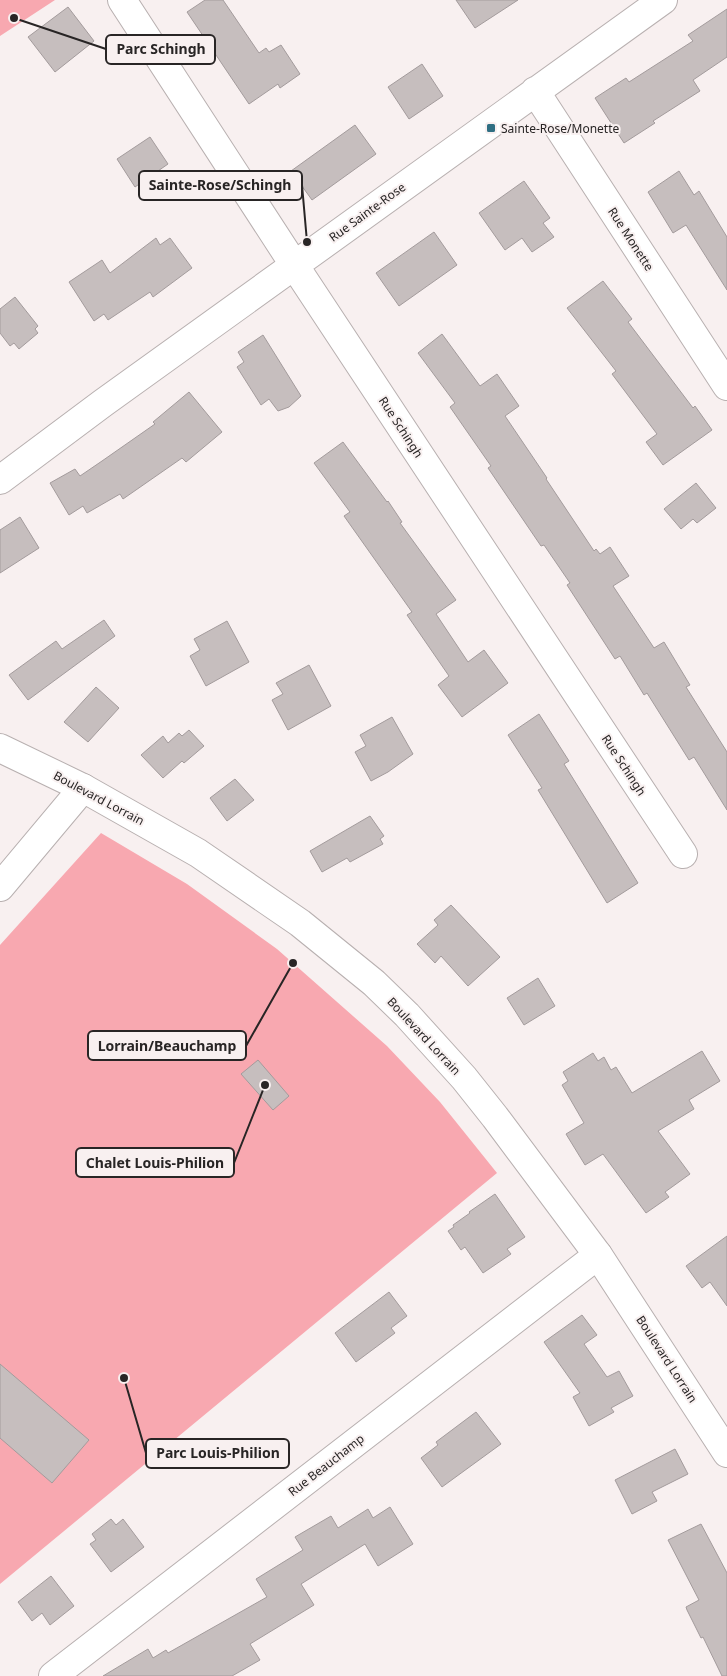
<svg xmlns="http://www.w3.org/2000/svg" width="727" height="1676" viewBox="0 0 727 1676" font-family="'Noto Sans',sans-serif">
  <style>
    .green { fill: #f8a8b0 }
    .building { fill: #c6bebe; stroke: #a39b9c }
    .lines { fill: none; stroke-linecap: round; stroke-linejoin: round }
    .street-casing { stroke: #b8b0b0; stroke-width: 30 }
    .secondary-casing { stroke: #b8b0b0; stroke-width: 30 }
    .street { stroke: #fff; stroke-width: 28 }
    .secondary { stroke: #fff; stroke-width: 28 }
    .poi-dot { fill: #2f6f83; stroke: #f8f0f0; stroke-width: 2 }
    .labels { text-anchor: middle; dominant-baseline: central; stroke-width: 4; stroke-linejoin: round; paint-order: stroke }
    .poi-label { font-size: 12px; fill: #282525; stroke: #f8f0f0; text-anchor: start }
    .street-label { font-size: 12px; fill: #282525; stroke: #f8f0f0 }
    .leader { fill: none; stroke: #282525; stroke-width: 2 }
    .callout-dot { fill: #282525; stroke: #f8f0f0; stroke-width: 2 }
    .callout { fill: #f8f0f0; stroke: #282525; stroke-width: 2 }
    .callout-label { font-size: 14px; text-anchor: middle; font-weight: bold; fill: #282525 }
  </style>
  <rect width="100%" height="100%" fill="#f8f0f0"/>
  <path class="green" d="M0,0h55l-55,36z
    M101,833l86,51 90,65 110,97 53,56 57,71 -497,411v-639z"/>
  <path class="building" d="M205,0h18l36,53 7,-5 3,4 12,-7 19,29 -20,14 -2,-4 -29,20 -62,-92z
    M456,0h62l-43,28z
    M68,7l26,34 -39,31 -27,-35z
    M727,9v48l-34,23 7,11 -47,30 2,2 -31,20 -29,-45 31,-20 3,4 64,-41 -5,-6z
    M422,64l21,32 -34,23 -21,-32z
    M355,125l21,29 -64,46 -21,-29z
    M150,137l18,27 -33,23 -18,-28z
    M679,171l15,24 5,-4 28,46v53l-41,-65 -13,8 -25,-41z
    M524,181l26,37 -7,5 11,14 -22,15 -10,-14 -17,12 -26,-37z
    M434,232l23,33 -58,41 -23,-33z
    M156,238l4,7 10,-7 22,30 -39,29 -3,-5 -42,28 -4,-6 -10,7 -25,-39 33,-22 8,13z
    M603,281l29,38 -4,3 65,86 2,-2 17,24 -49,35 -17,-23 11,-8 -45,-60 4,-3 -49,-63z
    M15,297l23,29 -3,3 3,4 -19,16 -5,-6 -4,3 -10,-13v-24z
    M442,334l38,52 17,-12 22,32 -14,10 42,62 -1,1 48,72 2,-2 4,5 10,-7 19,29 -16,10 41,62 10,-6 26,43 -4,2 41,65v58l-33,-53 -5,3 -42,-67 -3,2 -24,-39 -5,3 -48,-74 3,-2 -26,-38 -3,1 -53,-78 3,-2 -41,-59 5,-4 -37,-50z
    M263,335l38,61 -12,11 -11,4 -9,-12 -8,6 -24,-38 7,-5 -6,-10z
    M189,392l33,40 -36,30 -4,-4 -59,41 -3,-5 -33,19 -4,-7 -14,9 -19,-32 25,-14 5,7 22,-15 53,-37 -2,-2z
    M343,442l44,60 1,-1 14,21 -2,1 56,77 -20,14 32,48 16,-12 24,33 -46,34 -24,-32 11,-9 -42,-61 5,-3 -68,-96 6,-4 -36,-49z
    M696,483l20,25 -19,15 -4,-4 -12,10 -17,-20z
    M20,517l19,31 -39,25v-43z
    M104,620l11,16 -87,64 -19,-25 47,-34 6,8z
    M227,621l22,41 -43,24 -16,-30 10,-6 -6,-11z
    M309,665l22,41 -43,24 -16,-30 11,-6 -7,-11z
    M96,687l23,21 -31,34 -24,-20z
    M539,714l30,47 -5,3 74,119 -31,20 -69,-113 4,-2 -34,-53z
    M392,717l21,37 -25,18 -17,9 -16,-29 11,-6 -6,-11z
    M189,730l15,16 -20,17 -2,-2 -19,17 -22,-23 22,-19 5,7 11,-10 3,3z
    M235,779l19,21 -27,21 -17,-23z
    M370,816l14,20 -4,3 3,5 -33,18 -3,-4 -25,14 -12,-21z
    M451,905l49,52 -32,29 -27,-30 -6,7 -18,-19 21,-19 -4,-5z
    M538,978l17,28 -31,19 -17,-27z
    M702,1051l18,30 -31,19 5,9 -36,22 32,43 -25,18 4,5 -23,16 -43,-59 -18,11 -19,-31 18,-11 -22,-38 6,-4 -5,-9 30,-19 5,8 6,-4 7,13 5,-3 16,26z
    M258,1060l31,36 -16,14 -32,-36z
    M495,1194l30,43 -18,12 4,5 -28,19 -18,-26 -4,3 -13,-19 6,-4 -1,-2 17,-12 -1,-1z
    M727,1236v70l-17,-24 -8,6 -16,-22z
    M389,1292l18,24 -16,12 4,5 -39,29 -21,-29z
    M582,1315l15,20 -13,9 23,33 12,-6 14,25 -22,12 3,4 -25,14 -16,-29 7,-4 -36,-51z
    M0,1364l89,76 -37,43 -52,-45z
    M476,1412l25,32 -59,43 -21,-29 17,-13 -2,-3z
    M675,1449l13,25 -36,18 5,9 -25,13 -17,-34z
    M390,1507l23,37 -35,22 -13,-22 -64,40 13,21 -64,39 10,16 -28,16h-129l45,-27 5,9 13,-8 2,3 99,-56 -11,-18 47,-29 -8,-13 36,-21 7,12 30,-19 5,9z
    M111,1519l5,6 7,-6 21,28 -33,25 -21,-28 6,-4 -4,-6z
    M701,1524l26,49v103h-5l-19,-39 -2,1 -14,-28 -1,-3 13,-7 -31,-60z
    M51,1576l23,30 -24,19 -8,-12 -10,8 -14,-19z"/>
  <g class="lines">
    <defs>
      <path id="street" d="M122,0l182,280 379,574
        M535,91l192,295
        M0,480l103,-77 560,-403
        M0,887l83,-99
        M53,1676l545,-421"/>
      <path id="secondary" d="M0,748l83,40 115,65 102,70 74,60 33,32 57,63 31,39 103,138 129,198"/>
    </defs>
    <use href="#street" class="street-casing"/>
    <use href="#secondary" class="secondary-casing"/>
    <use href="#street" class="street"/>
    <use href="#secondary" class="secondary"/>
  </g>
  <rect class="poi-dot" x="486" y="123" width="10" height="10" rx="2.5"/>
  <g class="labels">
    <g class="poi-label">
      <text x="501" y="128">Sainte-Rose/Monette</text>
    </g>
    <g class="street-label">
      <text transform="translate(367 212) rotate(-36)">Rue Sainte-Rose</text>
      <text transform="translate(631 239) rotate(57)">Rue Monette</text>
      <text transform="translate(401 427) rotate(57)">Rue Schingh</text>
      <text transform="translate(624 765) rotate(57)">Rue Schingh</text>
      <text transform="translate(99 798) rotate(28)">Boulevard Lorrain</text>
      <text transform="translate(424 1036) rotate(47)">Boulevard Lorrain</text>
      <text transform="translate(667 1359) rotate(57)">Boulevard Lorrain</text>
      <text transform="translate(326 1465) rotate(-38)">Rue Beauchamp</text>
    </g>
  </g>
  <path class="leader" d="M14 18L106 49M307 242L302 185M293 963L246 1046M265 1085L234 1163M124 1378L146 1453"/>
  <g class="callout-dot">
    <circle cx="14" cy="18" r="5"/>
    <circle cx="307" cy="242" r="5"/>
    <circle cx="293" cy="963" r="5"/>
    <circle cx="265" cy="1085" r="5"/>
    <circle cx="124" cy="1378" r="5"/>
  </g>
  <g class="callout">
    <rect x="106" y="35" width="109" height="29" rx="5"/>
    <rect x="139" y="171" width="163" height="29" rx="5"/>
    <rect x="88" y="1031" width="158" height="29" rx="5"/>
    <rect x="76" y="1148" width="158" height="29" rx="5"/>
    <rect x="146" y="1439" width="143" height="29" rx="5"/>
  </g>
  <g class="callout-label">
    <text x="161" y="54">Parc Schingh</text>
    <text x="220" y="190">Sainte-Rose/Schingh</text>
    <text x="167" y="1051">Lorrain/Beauchamp</text>
    <text x="155" y="1168">Chalet Louis-Philion</text>
    <text x="218" y="1458">Parc Louis-Philion</text>
  </g>
</svg>
